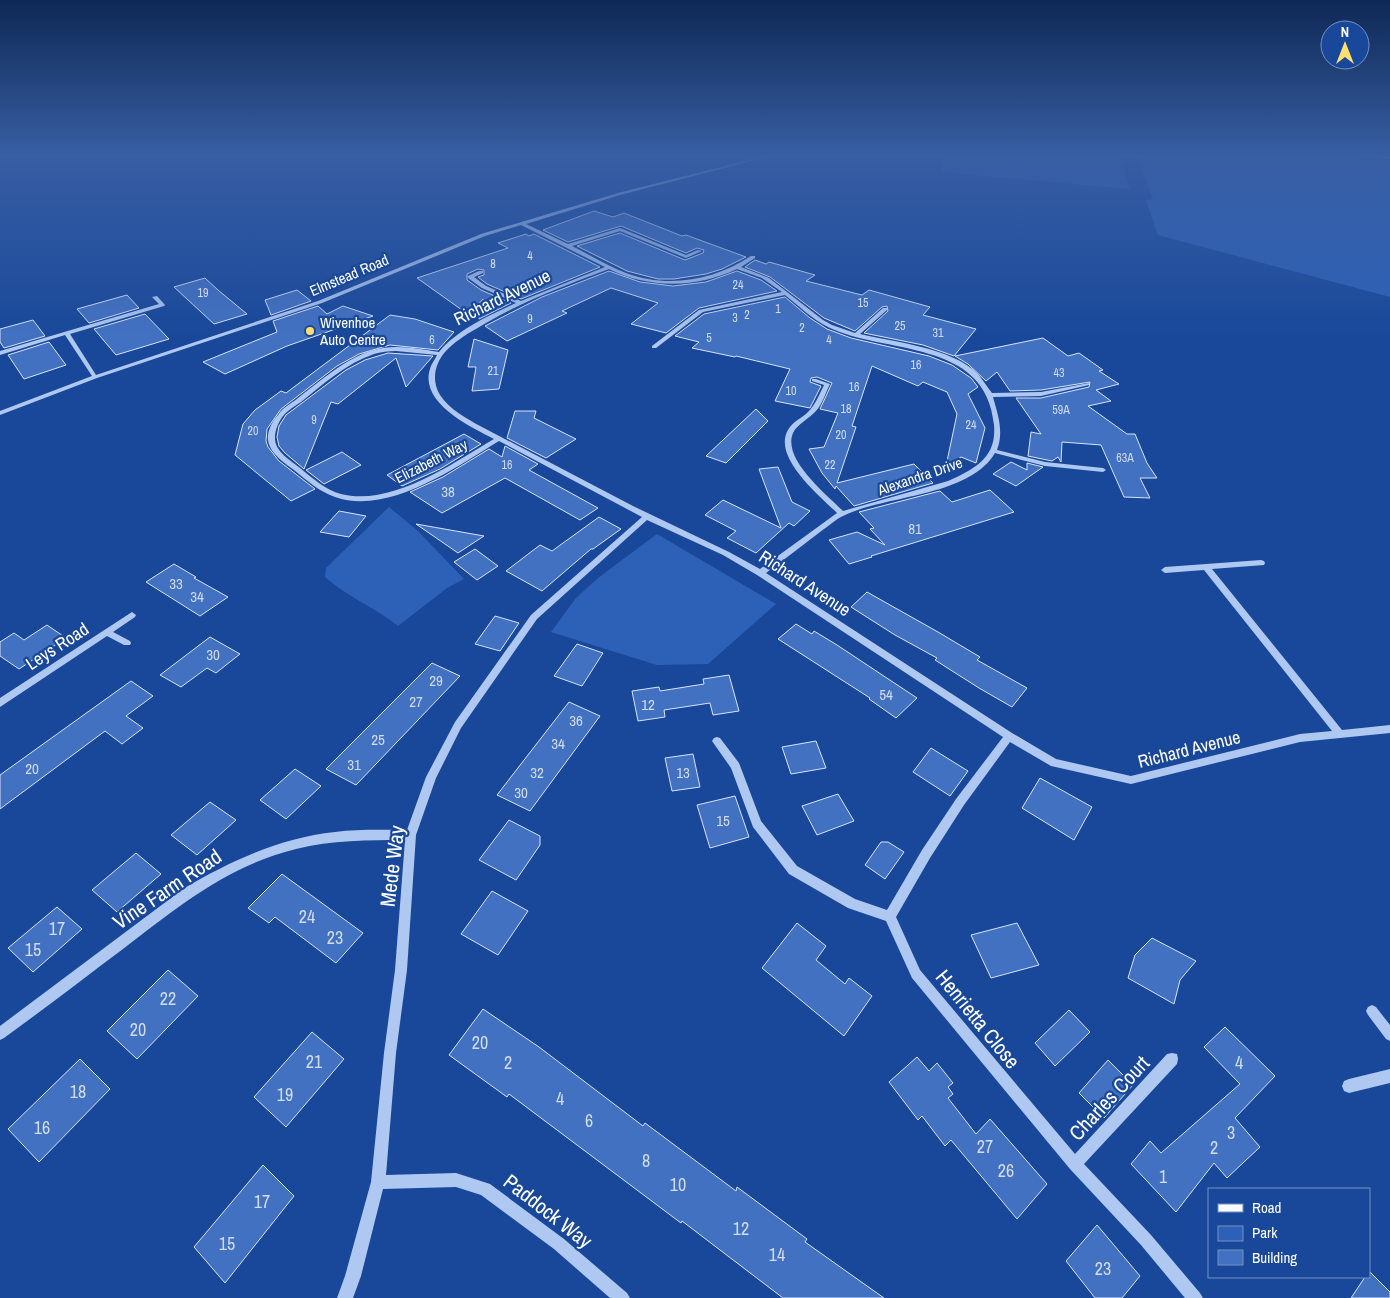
<svg xmlns="http://www.w3.org/2000/svg" width="1390" height="1298" viewBox="0 0 1390 1298" font-family="'Archivo Narrow',sans-serif">
  <style>
    .green { fill: #2d61b7 }
    .building { fill: #4271c1; stroke: #d6e4fc }
    .lines { fill: none; stroke-linecap: round; stroke-linejoin: round }
    .minor { fill: #afc8f1; fill-rule: evenodd }
    .major { fill: #f9fbff; fill-rule: evenodd }
    .poi-dot { fill: #ffe06f; stroke: #19489a; stroke-width: 2 }
    .labels { text-anchor: middle; dominant-baseline: central; stroke-width: 4.5; stroke-linejoin: round; paint-order: stroke }
    .far-number-label { font-size: 12px; fill: #d0dcf0 }
    .far-street-label { font-size: 15px; fill: #fff; stroke: #19489a }
    .far-poi-label { font-size: 15px; fill: #fff; stroke: #19489a; text-anchor: start }
    .number-label { font-size: 15px; fill: #d0dcf0 }
    .street-label { font-size: 18px; fill: #fff; stroke: #19489a }
    .near-number-label { font-size: 18px; fill: #d0dcf0 }
    .near-street-label { font-size: 21px; fill: #fff; stroke: #19489a }
  </style>
  <rect width="100%" height="100%" fill="#19489a"/>
  <path class="green" d="M944,156h176l10,33 -189,-17z
    M1136,156h178l76,6v135l-232,-62 -12,-35 7,-1z
    M389,507l29,24 46,48 -17,9 -49,38c-23,-19 -51,-29 -73,-49l1,-9z
    M657,534l119,70 -68,60 -51,1 -106,-33 25,-34 22,-20z"/>
  <path class="building" d="M594,211l19,6 11,-4 58,23 4,-1 60,22 -24,12 -16,5 -32,5h-16l-31,-8 -50,-25 43,-13 65,27 18,-7 1,-3 -7,-2 -11,5 -65,-27 -53,16 -25,-12z
    M526,234l3,2 5,-2 66,33 -79,32 -34,-15 -9,-7 6,-2v-5l-6,-1 -11,5v6l14,10 30,13 -32,16 4,-20 -14,16 -52,-37 91,-30 -10,-5z
    M755,260l11,4 3,-2 46,13 -9,6 56,14 7,-5 61,17 -7,8 53,14 -22,27 -31,-11 -59,-12 24,-22 -1,-5 -5,1 -27,24 -31,-13 -54,-41 -25,-10z
    M609,271l31,11 33,4 33,-4 31,-11 24,9 16,11 -78,17 -33,25 -35,-9 27,-21 -47,-15 -49,23 5,2 -60,28 -22,-15 57,-29z
    M205,278l13,12 29,24 -33,10 -40,-37z
    M297,290l14,11 -40,14 -6,-15z
    M127,295l12,13 -50,15 -12,-14z
    M785,297l25,21 17,11 24,9 78,18 23,9 19,13 7,9 -10,7 17,34 -9,35 -15,-6 -15,9 11,-52 -10,-22 -24,-10 -5,4 -46,-20 -20,60 4,1 -19,56 77,-19 19,19 -79,23 -18,-20 -1,3 -13,-16 -13,-24 15,-2 14,-34 -18,-4 12,-26 -15,-6 -6,1 -1,4 11,4 -11,22 -35,-7 15,-32 -54,-13 -1,1 -43,-9 7,-6 -24,-6 29,-22z
    M318,306l9,8 16,-8 30,10 -86,30 -62,28 -22,-12 74,-30 -4,-11z
    M145,314l24,25 -53,16 -22,-26z
    M390,315l25,4 39,13 -16,18 -48,-5 -31,9 -22,12 -56,43 -14,20 -1,12 2,6 11,14 36,28 -24,12 -56,-46 8,-31 12,-14 26,-19 5,2z
    M33,320l12,16 -41,12 -4,-6v-13z
    M1043,338l25,18 11,-3 24,17 -4,1 20,13 -23,6 15,11 -23,5 39,28h8l12,29 10,15h-17l10,20 -26,-1 -23,-52 -39,-3 -1,20 -3,-5 -6,4 -24,-5 3,-24 10,2 -25,-36h25l48,-11 1,-5 -49,8 -31,1 -13,-19 -11,9 -18,-17 -13,-8z
    M474,339l34,11 -9,39 -27,2 4,-24h-8z
    M49,342l17,23 -42,14 -16,-24z
    M388,353l45,3 -27,31 -10,-29 -58,46 -7,-2 -27,67 -19,-16 -6,-7 -2,-9 2,-11 7,-11 60,-45 19,-10z
    M756,409l12,12 -42,42 -20,-7z
    M515,411h21l-2,7 42,21 -30,19 -39,-20z
    M464,434l17,10 -41,25 -38,17 -15,-11z
    M505,446l33,18 -9,6 69,38 -18,12 -75,-42 -63,35 -32,-21 33,-15 46,-28 13,8z
    M342,452l19,13 -37,19 -18,-14z
    M1011,462l16,8v-7l16,4 -27,19 -23,-12z
    M778,467l14,35 18,9 -16,15 -5,-3 -33,30 -29,-15 9,-7 -31,-16 18,-15 58,28 -22,-59z
    M990,490l24,22 -143,44 1,1 -23,7 -20,-24 28,-8 28,13 -15,-16 4,-1 -15,-16 81,-21 12,11z
    M339,511l27,5 -17,21 -29,-5z
    M599,517l22,12 -28,20h-2l-49,42 -36,-20 34,-26 12,6z
    M416,524l68,12 -26,17z
    M475,549l23,17 -21,14 -23,-18z
    M174,564l22,13 -2,1 34,19 -28,19 -54,-34z
    M867,592l71,40 42,25 -3,3 50,28 -15,19 -33,-19 -44,-28 2,-2 -42,-23 -44,-28z
    M495,616l24,7 -19,28 -25,-7z
    M796,624l16,10 2,-3 23,14 80,53 -21,20 -27,-19 1,-1 -92,-59z
    M47,625l19,13 -47,31 -19,-13v-14l14,-9 10,7z
    M210,637l30,17 -24,19 -9,-5 -26,19 -21,-12z
    M577,644l26,9 -21,33 -28,-10z
    M432,663l28,13 -104,109 -30,-16z
    M729,675l10,36 -26,4 -3,-12 -46,7 1,7 -27,4 -6,-30 27,-4 1,4 44,-7 -1,-5z
    M131,681l22,15 -27,20 17,12 -21,16 -17,-13 -105,78v-34z
    M569,702l31,14 -70,95 -33,-16z
    M816,741l10,27 -35,6 -9,-27z
    M931,748l37,23 -18,25 -37,-24z
    M693,754l7,33 -28,4 -7,-33z
    M295,769l26,17 -35,33 -26,-19z
    M1040,778l52,29 -18,33 -52,-32z
    M838,794l16,27 -37,14 -15,-29z
    M735,796l14,41 -39,11 -13,-43z
    M210,802l26,18 -39,35 -26,-20z
    M509,820l31,16v9l-24,35 -37,-20z
    M881,842h7l16,10 -19,27 -20,-14z
    M136,853l25,21 -44,38 -25,-22z
    M282,874l81,59 -27,30 -61,-46 -6,6 -21,-15z
    M492,891l36,20 -30,44 -37,-21z
    M57,907l25,22 -49,43 -25,-24z
    M797,923l29,23 -10,14 29,24 4,-6 23,18 -28,40 -82,-68z
    M1017,923l22,42 -48,13 -20,-43z
    M1152,938l44,23 -16,19 -6,24 -46,-26 7,-23z
    M168,970l30,26 -61,63 -30,-28z
    M483,1009l56,38 104,79 2,-3 91,68 1,-4 70,52 -2,3 79,56h-101l-101,-77 -1,2 -172,-129 -2,3 -58,-42z
    M1069,1010l21,22 -35,34 -20,-23z
    M1225,1027l50,49 -40,42 25,29 -33,31 -13,-15 -38,49 -45,-48 19,-23 11,12 79,-69 -36,-37z
    M312,1032l32,27 -58,68 -32,-30z
    M917,1057l12,14 8,-8 16,20 -5,4 5,7 -5,4 28,36 14,-15 57,65 -30,35 -66,-79 -6,6 -23,-30 -4,4 -29,-38z
    M80,1059l30,30 -71,73 -31,-33z
    M1108,1060l25,25 -29,33 -25,-25z
    M263,1165l31,31 -69,87 -31,-36z
    M1097,1225l43,51 -18,22h-27l-29,-37z
    M1369,1271l21,21v6h-39l14,-21h4z"/>
  <g class="lines">
    <path class="minor" d="M765,156h6l-151,39 -94,29 42,20 52,-16 66,27 12,-5 4,1 -16,7 -66,-27 -48,15c18,9 36,20 54,27 42,16 89,7 125,-17h4v2l-14,9 28,11 54,42 9,5 23,8 28,-25h4v2l-27,24c34,8 93,14 118,40 5,6 9,13 14,19l49,-1 48,-9v2l-48,11 -48,1c5,18 11,35 4,53l48,12 58,6 3,2 -3,2 -58,-6 -50,-13c-26,44 -110,42 -152,63 -7,3 -13,9 -19,13 -20,15 -39,30 -58,44l246,160 44,26 75,17 169,-42 32,-3 -128,-161 -39,3 -4,-3 4,-3 96,-7 3,1 1,2 -1,2 -52,4 130,161 48,-5v8l-90,9 -169,42 -80,-18 -41,-24 -46,63 -34,53 -34,59 24,53 155,184 92,-100 5,-1 5,1 1,5 -1,5 -93,100 67,71 49,58 3,5h-18l-44,-53 -71,-76 -158,-191 -26,-57 -38,-13 -59,-34 -36,-47 -22,-59 -19,-27 2,-3 3,-1 3,1 19,25 22,58 36,45 58,33 32,11 35,-60 34,-51 47,-62 -246,-162 -34,-20 -76,-35 -110,99 -76,109 -25,50 -20,57 -9,135 -11,83 -10,122 70,-2 34,11 74,55 63,54 3,5h-20l-56,-49 -73,-54 -25,-8 -73,2 -22,87 -8,22h-16l8,-22 26,-94 13,-129 11,-83 10,-130c-37,0 -73,0 -109,9 -69,17 -118,58 -173,100 -40,30 -79,60 -119,89l-4,2v-14l183,-137c47,-28 97,-51 152,-57 24,-3 48,-2 72,-2l19,-53 29,-55 76,-107 111,-98 -143,-76c-43,26 -111,75 -164,56 -15,-5 -29,-17 -41,-27 -11,-8 -28,-19 -26,-35 1,-7 5,-15 10,-20 4,-7 14,-12 20,-17 25,-19 53,-45 85,-50 18,-3 38,1 56,4 19,-23 51,-37 77,-49l-34,-15 -14,-10v-2l11,-5h4v2l-9,4 12,9 35,15 84,-34 -84,-42 -36,11 -163,67 -225,75 -97,37v-4l92,-35 -27,-41 -65,20v-4l159,-47 -7,-7 5,-1 8,9 -1,1 -94,28 26,41 222,-74 163,-67 137,-41zM609,269c40,20 88,19 128,0l25,9 20,14 -83,18 -47,36v2h4l47,-36 82,-17c14,11 27,24 43,32 57,28 158,11 166,98 3,33 -20,44 -46,56l-105,30c-17,-17 -61,-52 -50,-78 4,-9 16,-14 23,-22 7,-8 9,-17 14,-27l-14,-5h-4v2l12,4c-5,10 -8,19 -16,27 -6,6 -16,10 -20,18 -16,27 32,66 49,83l-77,56 -31,-17 -96,-46 -151,-79c-15,-8 -33,-18 -42,-32 -9,-15 -5,-31 5,-43 8,-9 20,-17 31,-23 41,-26 88,-43 133,-60zM396,351l41,4c-2,5 -6,9 -7,14 -11,34 41,58 64,70 -41,24 -102,68 -153,55 -15,-4 -29,-16 -41,-26 -10,-8 -26,-17 -25,-31 0,-7 4,-16 8,-21 5,-6 12,-10 18,-14 22,-18 46,-39 73,-48 7,-2 14,-3 22,-3z
      M132,612l4,3 -1,2 -22,15 17,9 1,2 -1,2h-6l-17,-9 -107,71v-9z
      M1372,1005l4,2 14,18v16l-4,-2 -18,-24 -2,-4 2,-4z
      M1390,1069v14l-41,10 -5,-2 -2,-5 2,-5 5,-2z"/>
    <path class="major" d="M1369,156h21v3z"/>
  </g>
  <linearGradient id="sky" x2="0" y2="1"><stop stop-color="#0e2855"/><stop offset="0.46" stop-color="#385ea3"/><stop offset="1" stop-color="#385ea3" stop-opacity="0"/></linearGradient>
  <rect width="1390" height="337" fill="url(#sky)"/>
  <circle class="poi-dot" cx="310" cy="331" r="5"/>
  <g class="labels">
    <g class="far-number-label">
      <text x="530" y="256">4</text>
      <text x="493" y="264">8</text>
      <text x="738" y="285">24</text>
      <text x="203" y="293">19</text>
      <text x="863" y="303">15</text>
      <text x="778" y="309">1</text>
      <text x="747" y="315">2</text>
      <text x="735" y="318">3</text>
      <text x="530" y="319">9</text>
      <text x="900" y="326">25</text>
      <text x="802" y="328">2</text>
      <text x="938" y="333">31</text>
      <text x="709" y="338">5</text>
      <text x="432" y="340">6</text>
      <text x="829" y="340">4</text>
      <text x="916" y="365">16</text>
      <text x="493" y="371">21</text>
      <text x="1059" y="373">43</text>
      <text x="854" y="387">16</text>
      <text x="791" y="391">10</text>
      <text x="846" y="409">18</text>
      <text x="1061" y="410">59A</text>
      <text x="314" y="420">9</text>
      <text x="971" y="425">24</text>
      <text x="253" y="431">20</text>
      <text x="841" y="435">20</text>
      <text x="1125" y="458">63A</text>
      <text x="507" y="465">16</text>
      <text x="830" y="465">22</text>
    </g>
    <g class="far-street-label">
      <text transform="translate(349 275) rotate(-23)">Elmstead Road</text>
      <text transform="translate(431 461) rotate(-27)">Elizabeth Way</text>
      <text transform="translate(920 476) rotate(-19)">Alexandra Drive</text>
    </g>
    <g class="far-poi-label">
      <text x="320" y="322">Wivenhoe<tspan x="320" dy="17">Auto Centre</tspan></text>
    </g>
    <g class="number-label">
      <text x="448" y="491">38</text>
      <text x="915" y="528">81</text>
      <text x="176" y="583">33</text>
      <text x="197" y="596">34</text>
      <text x="213" y="654">30</text>
      <text x="436" y="680">29</text>
      <text x="886" y="694">54</text>
      <text x="416" y="701">27</text>
      <text x="648" y="704">12</text>
      <text x="576" y="720">36</text>
      <text x="378" y="739">25</text>
      <text x="558" y="743">34</text>
      <text x="354" y="764">31</text>
      <text x="32" y="768">20</text>
      <text x="537" y="772">32</text>
      <text x="683" y="772">13</text>
      <text x="521" y="792">30</text>
      <text x="723" y="820">15</text>
    </g>
    <g class="street-label">
      <text transform="translate(502 297) rotate(-26)">Richard Avenue</text>
      <text transform="translate(805 583) rotate(33)">Richard Avenue</text>
      <text transform="translate(57 646) rotate(-33)">Leys Road</text>
      <text transform="translate(1189 749) rotate(-14)">Richard Avenue</text>
    </g>
    <g class="near-number-label">
      <text x="307" y="916">24</text>
      <text x="57" y="928">17</text>
      <text x="335" y="937">23</text>
      <text x="33" y="949">15</text>
      <text x="168" y="998">22</text>
      <text x="138" y="1029">20</text>
      <text x="480" y="1042">20</text>
      <text x="314" y="1061">21</text>
      <text x="508" y="1062">2</text>
      <text x="1239" y="1062">4</text>
      <text x="78" y="1091">18</text>
      <text x="285" y="1094">19</text>
      <text x="560" y="1098">4</text>
      <text x="589" y="1120">6</text>
      <text x="42" y="1127">16</text>
      <text x="1231" y="1132">3</text>
      <text x="985" y="1146">27</text>
      <text x="1214" y="1147">2</text>
      <text x="646" y="1160">8</text>
      <text x="1006" y="1170">26</text>
      <text x="1163" y="1176">1</text>
      <text x="678" y="1184">10</text>
      <text x="262" y="1201">17</text>
      <text x="741" y="1228">12</text>
      <text x="227" y="1243">15</text>
      <text x="777" y="1254">14</text>
      <text x="1103" y="1268">23</text>
    </g>
    <g class="near-street-label">
      <text transform="translate(392 866) rotate(-83)">Mede Way</text>
      <text transform="translate(167 889) rotate(-34)">Vine Farm Road</text>
      <text transform="translate(978 1019) rotate(51)">Henrietta Close</text>
      <text transform="translate(1109 1098) rotate(-47)">Charles Court</text>
      <text transform="translate(548 1211) rotate(38)">Paddock Way</text>
    </g>
  </g>
  <rect x="1208" y="1188" width="162" height="90" fill="#19489a" stroke="#7591c2"/>
  <rect x="1218" y="1204" width="25" height="8" fill="#f9fbff" stroke="#7591c2"/>
  <text x="1252" y="1213" font-size="15" fill="#ffffff">Road</text>
  <rect x="1218" y="1226" width="25" height="15" fill="#2d61b7" stroke="#7591c2"/>
  <text x="1252" y="1238" font-size="15" fill="#ffffff">Park</text>
  <rect x="1218" y="1250" width="25" height="15" fill="#4271c1" stroke="#7591c2"/>
  <text x="1252" y="1263" font-size="15" fill="#ffffff">Building</text>
  <g transform="translate(1345 45)"><circle r="24" fill="#19489a" stroke="#7591c2"/>
  <path d="M0-4L9 19L0 12L-9 19Z" fill="#ffe06f"/>
  <text y="-8" font-size="14" font-weight="bold" text-anchor="middle" fill="#ffffff">N</text>
  </g>
</svg>
